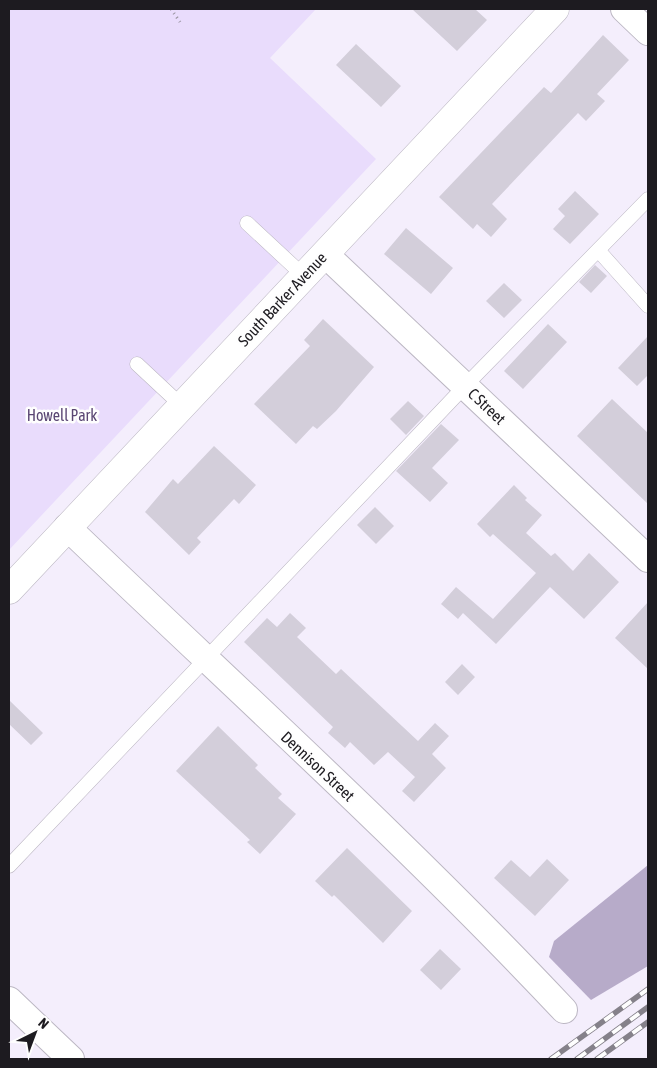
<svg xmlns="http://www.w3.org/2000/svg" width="657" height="1068" viewBox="0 0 657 1068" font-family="'Asap Condensed',sans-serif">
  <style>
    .green { fill: #e9dcfc }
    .forest { fill: #b7abc9 }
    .building { fill: #d3ceda }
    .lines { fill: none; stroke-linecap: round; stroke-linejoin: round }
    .lane-casing { stroke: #bcb7c3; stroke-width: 15 }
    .street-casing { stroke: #bcb7c3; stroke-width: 28 }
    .secondary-casing { stroke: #bcb7c3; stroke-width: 29 }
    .path { stroke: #97929d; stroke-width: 3; stroke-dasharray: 1 4; stroke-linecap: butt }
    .lane { stroke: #fff; stroke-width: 14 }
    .street { stroke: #fff; stroke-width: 26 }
    .secondary { stroke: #fff; stroke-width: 28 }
    .rail-casing { stroke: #85818a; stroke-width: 5.5 }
    .rail { stroke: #fefefe; stroke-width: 4; stroke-dasharray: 11; stroke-linecap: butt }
    .labels { text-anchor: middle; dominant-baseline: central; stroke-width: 5; stroke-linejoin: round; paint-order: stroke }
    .street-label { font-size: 16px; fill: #1d1b20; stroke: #fefefe }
    .park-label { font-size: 16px; fill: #5a4673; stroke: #fefefe }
  </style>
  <rect width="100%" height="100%" fill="#f4eefc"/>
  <path class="green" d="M9,9h307l-46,49 106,101 -367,391z"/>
  <path class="forest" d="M648,865v101l-57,34 -42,-43 5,-16z"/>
  <path class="building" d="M412,9h63l12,11 -30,31z
    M603,35l26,25 -32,34 8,7 -19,20 -8,-8 -86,91 15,15 -16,18 -14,-13 -4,5 -34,-32 105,-110 7,6z
    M356,44l45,42 -20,21 -45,-42z
    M575,191l24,23 -29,30 -17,-15 12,-13 -7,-7z
    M406,228l47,40 -22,26 -47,-40z
    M595,265l12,11 -16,17 -12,-11z
    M504,283l18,17 -18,18 -18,-17z
    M323,319l51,48 -38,44 -19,18 -4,-3 -17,18 -42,-40 56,-58 -6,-6z
    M548,324l19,18 -44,47 -19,-18z
    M648,336v39l-11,11 -19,-18z
    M612,399l36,34v71l-71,-68z
    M408,401l16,15 -18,19 -16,-16z
    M441,424l18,16 -27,28 16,15 -18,19 -34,-31z
    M214,446l42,39 -17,19 -5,-5 -37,39 4,4 -12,13 -44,-43 28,-33 5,5z
    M514,485l13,13 -2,2 17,15 -16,18 25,23 4,-3 18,18 16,-18 30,29 -35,37 -34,-32 -54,57 -33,-31 -5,6 -17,-15 15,-17 37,32 43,-46 -43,-39 -3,3 -13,-13z
    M375,507l19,19 -18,18 -19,-19z
    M648,602v67l-33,-31z
    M290,613l16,15 -9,9 39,37 5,-5 77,72 17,-18 14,13 -17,18 14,14 -32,34 -12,-11 13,-14 -27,-25 -14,13 -24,-23 -5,6 -17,-15 5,-6 -89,-85 23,-24 10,9z
    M462,664l13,13 -17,18 -13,-13z
    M9,700l34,33 -12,12 -22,-21z
    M218,726l40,39 -3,3 27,26 -4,4 18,16 -36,40 -13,-12 3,-2 -74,-69z
    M347,848l65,63 -29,32 -49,-48 -2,2 -17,-16z
    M547,859l22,21 -34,36 -41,-38 17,-18 19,17z
    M440,949l21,20 -20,21 -21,-20z"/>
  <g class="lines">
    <defs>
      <path id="lane" d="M247,223l57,53
        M598,250l50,56
        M137,364l45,42
        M9,866l456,-480 183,-187"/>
      <path id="street" d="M624,9l24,23
        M325,254l323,305
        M67,527c167,160 339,315 497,483
        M9,1000l62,59"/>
      <path id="secondary" d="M9,590l546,-581"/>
    </defs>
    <use href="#lane" class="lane-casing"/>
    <use href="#street" class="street-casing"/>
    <use href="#secondary" class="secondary-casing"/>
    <path class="path" d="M171,9l9,13"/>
    <use href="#lane" class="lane"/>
    <use href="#street" class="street"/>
    <use href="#secondary" class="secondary"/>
    <defs>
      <path id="rail" d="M551,1059l97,-70
        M577,1059l71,-52
        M597,1059l51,-37"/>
    </defs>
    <use href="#rail" class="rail-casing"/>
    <use href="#rail" class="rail"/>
  </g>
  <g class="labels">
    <g class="street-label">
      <text transform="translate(282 299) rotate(-47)">South Barker Avenue</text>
      <text transform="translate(487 406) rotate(43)">C Street</text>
      <text transform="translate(318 766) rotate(43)">Dennison Street</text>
    </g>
    <g class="park-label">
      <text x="62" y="415">Howell Park</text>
    </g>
  </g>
  <rect width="657" height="1068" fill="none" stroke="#1d1b20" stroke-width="20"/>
  <g transform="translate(35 1033) rotate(42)" stroke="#fefefe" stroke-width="4" paint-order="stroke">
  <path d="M0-4L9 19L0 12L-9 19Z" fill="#1d1b20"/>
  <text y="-8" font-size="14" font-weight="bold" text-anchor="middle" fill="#1d1b20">N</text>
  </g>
</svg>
